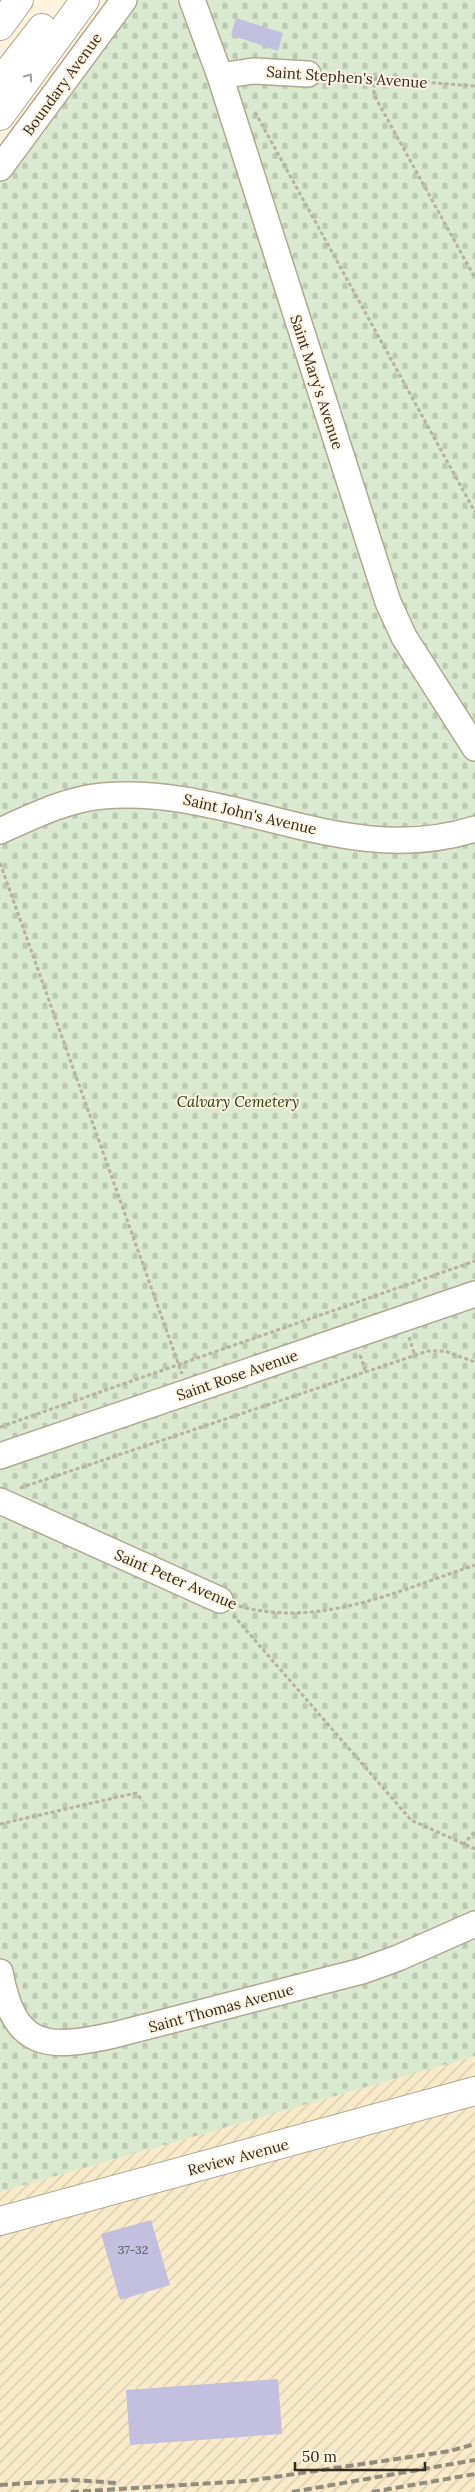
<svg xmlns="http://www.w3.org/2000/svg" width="475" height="2492" viewBox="0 0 475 2492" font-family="Lora,serif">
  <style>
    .industrial { fill: url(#industrial-furrows) }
    .cemetery { fill: url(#cemetery-stones) }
    .building { fill: #c3c0df }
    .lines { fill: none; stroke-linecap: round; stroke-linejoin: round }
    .minor-casing { stroke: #b2a78f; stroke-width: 28 }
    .major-casing { stroke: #b2a78f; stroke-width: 30 }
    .highway-casing { stroke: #b2a78f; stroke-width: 30 }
    .path { stroke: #b9b1a1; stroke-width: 3; stroke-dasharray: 4 2.5; stroke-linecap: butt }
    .minor { stroke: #fff; stroke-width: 25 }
    .major { stroke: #fff; stroke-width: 28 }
    .highway { stroke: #fff; stroke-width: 28 }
    .rail { stroke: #928c7d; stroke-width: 4; stroke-dasharray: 8 4; stroke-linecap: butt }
    .oneway { stroke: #a1a09b }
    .labels { text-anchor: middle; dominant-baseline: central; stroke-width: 4; stroke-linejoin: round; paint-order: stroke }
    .number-label { font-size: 12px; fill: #545050 }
    .street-label { font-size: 15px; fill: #2f2b21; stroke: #fdf3df }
    .park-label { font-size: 15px; font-style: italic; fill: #223c12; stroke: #fdf3df }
  </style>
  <defs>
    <pattern id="industrial-furrows" width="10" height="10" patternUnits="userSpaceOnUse" patternTransform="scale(1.25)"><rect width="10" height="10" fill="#f9eac9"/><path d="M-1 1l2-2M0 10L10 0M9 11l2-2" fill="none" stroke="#d6c9ac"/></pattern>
    <pattern id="cemetery-stones" width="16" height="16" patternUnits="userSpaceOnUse" patternTransform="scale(1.25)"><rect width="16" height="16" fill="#d9ead0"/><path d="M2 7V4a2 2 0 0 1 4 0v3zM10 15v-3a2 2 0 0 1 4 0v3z" fill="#bbc9b2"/></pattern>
  </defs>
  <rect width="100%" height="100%" fill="#fdf3df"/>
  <path class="industrial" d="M475,2056v436h-475v-300z"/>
  <path class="cemetery" d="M109,0h366v2056l-475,136v-2045z"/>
  <path class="building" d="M236,18l47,15 -5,18 -47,-16z
    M151,2220l19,65 -50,15 -19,-66z
    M278,2379l4,55 -152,11 -4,-55z"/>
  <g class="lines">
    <defs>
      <path id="minor" d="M192,0l28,76 168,526 16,35 71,111
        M220,76l33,-5 55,3
        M0,168l124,-168
        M0,831c33,-15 67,-32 103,-35 130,-11 242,74 372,33
        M0,1456l475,-162
        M0,1501l220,99
        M0,1972c14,77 46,78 114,63l248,-64 36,-13 77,-34"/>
      <path id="major" d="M0,2221l475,-130"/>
      <path id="highway" d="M0,26l19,-26
        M0,82l42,-54
        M0,116l85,-116"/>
    </defs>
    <use href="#minor" class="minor-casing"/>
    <use href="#major" class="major-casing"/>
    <use href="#highway" class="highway-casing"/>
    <path class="path" d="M328,75l147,11
      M374,77v18l101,183
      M255,112l220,400
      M0,863l182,511
      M409,1337l6,19
      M360,1355l6,18
      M0,1427l475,-166
      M20,1488l408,-137h17l30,11
      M239,1606c80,23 161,-16 236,-41
      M233,1615l178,205 64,29
      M0,1824l136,-31 7,8
      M463,1845l12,-14"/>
    <use href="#minor" class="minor"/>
    <use href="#major" class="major"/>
    <use href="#highway" class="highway"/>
    <path class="rail" d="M0,2485l72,-5 45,3
      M71,2492l177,-11 202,-30 25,-7
      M292,2492l183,-32
      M372,2492l103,-18"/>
  </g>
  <defs><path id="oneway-chevron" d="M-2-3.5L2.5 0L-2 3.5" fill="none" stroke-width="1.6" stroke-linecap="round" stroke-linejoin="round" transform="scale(1.25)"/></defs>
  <use class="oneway" href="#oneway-chevron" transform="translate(29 77) rotate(-54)"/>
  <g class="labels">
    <g class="number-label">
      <text x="133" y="2249">37-32</text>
    </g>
    <g class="street-label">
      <text transform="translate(347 77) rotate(4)">Saint Stephen's Avenue</text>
      <text transform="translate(62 84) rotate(-54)">Boundary Avenue</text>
      <text transform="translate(317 382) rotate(72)">Saint Mary's Avenue</text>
      <text transform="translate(250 814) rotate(13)">Saint John's Avenue</text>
      <text transform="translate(237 1375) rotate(-19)">Saint Rose Avenue</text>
      <text transform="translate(176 1579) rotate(23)">Saint Peter Avenue</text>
      <text transform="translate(221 2008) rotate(-15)">Saint Thomas Avenue</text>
      <text transform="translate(238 2157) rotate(-15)">Review Avenue</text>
    </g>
    <g class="park-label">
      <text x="238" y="1101">Calvary Cemetery</text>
    </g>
  </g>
  <path d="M295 2462v8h130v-8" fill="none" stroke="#2f2b21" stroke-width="2.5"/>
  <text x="302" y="2462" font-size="15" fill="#2f2b21" stroke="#fdf3df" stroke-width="4" paint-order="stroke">50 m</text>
</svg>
